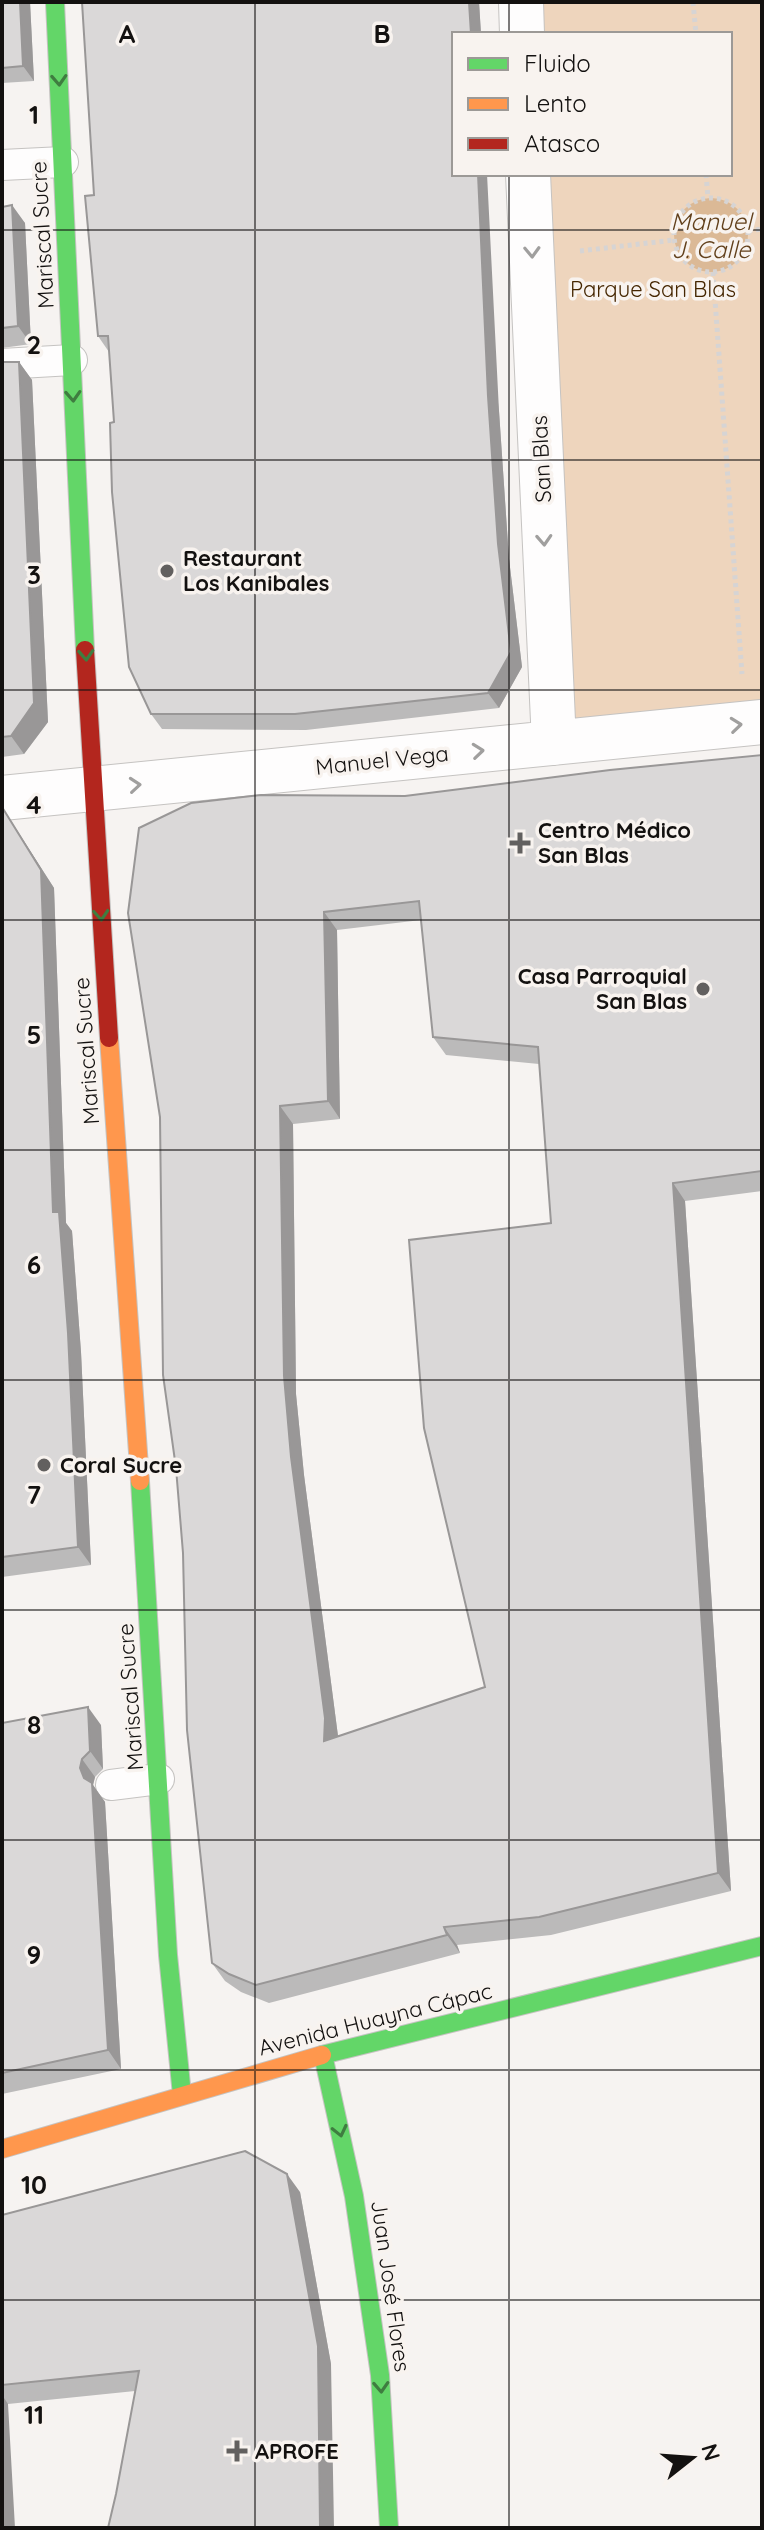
<svg xmlns="http://www.w3.org/2000/svg" width="764" height="2530" viewBox="0 0 764 2530" font-family="Quicksand,sans-serif">
  <style>
    .green { fill: #eed5bd }
    .water { fill: #dbb996 }
    .lines { fill: none; stroke-linecap: round; stroke-linejoin: round }
    .lane-casing { stroke: #c5c3c1; stroke-width: 32 }
    .street-casing { stroke: #c5c3c1; stroke-width: 46 }
    .fast-casing { stroke: #c5c3c1; stroke-width: 20 }
    .slow-casing { stroke: #c5c3c1; stroke-width: 20 }
    .jam-casing { stroke: #c5c3c1; stroke-width: 20 }
    .path { stroke: #d6d4d4; stroke-width: 5; stroke-dasharray: 4 4; stroke-linecap: butt }
    .lane { stroke: #fefdfd; stroke-width: 30 }
    .street { stroke: #fefdfd; stroke-width: 44 }
    .fast { stroke: #63d668; stroke-width: 18 }
    .slow { stroke: #ff974d; stroke-width: 18 }
    .jam { stroke: #b3261e; stroke-width: 18 }
    .wall { fill: #bbbaba; fill-rule: evenodd }
    .shaded-wall { fill: #999797 }
    .building { fill: #dad8d8; stroke: #999797; stroke-width: 2; fill-rule: evenodd }
    .oneway { stroke: #3f7d40 }
    .oneway2 { stroke: #a09f9e }
    .grid { fill: none; stroke: #131110; stroke-width: 2; stroke-opacity: 0.55 }
    .poi-dot { fill: #62605f; stroke: #f8f3ef; stroke-width: 3 }
    .labels { text-anchor: middle; dominant-baseline: central; stroke-width: 7; stroke-linejoin: round; paint-order: stroke }
    .street-label { font-size: 22px; fill: #131110; stroke: #f8f3ef }
    .park-label { font-size: 22px; fill: #452600; stroke: #f8f3ef }
    .poi-label { font-size: 22px; font-weight: bold; fill: #131110; stroke: #f8f3ef; text-anchor: start }
    .water-label { font-size: 24px; font-style: italic; fill: #62401b; stroke: #f8f3ef }
    .grid-label { font-size: 26px; text-anchor: middle; font-weight: bold; fill: #131110; stroke: #f8f3ef; stroke-width: 7; stroke-linejoin: round; paint-order: stroke }
  </style>
  <rect width="100%" height="100%" fill="#f6f3f1"/>
  <path class="green" d="M532,2h230v704l-184,17 -11,-6 -28,-543h191v-140h-196z"/>
  <path class="water" d="M674 235a37 37 0 1 1 74 0a37 37 0 1 1-74 0Z"/>
  <g class="lines">
    <defs>
      <path id="lane" d="M2,165l61,-3
        M2,364l70,-4
        M111,1785l48,-6"/>
      <path id="street" d="M521,2l1,32
        M528,174l26,569
        M2,798l760,-76"/>
      <path id="fast" d="M55,2l30,648
        M140,1481l28,474 14,140
        M322,2055l440,-109
        M323,2055l31,141 26,179 9,153"/>
      <path id="slow" d="M109,1038l31,443
        M2,2149l320,-94"/>
      <path id="jam" d="M85,650l24,388"/>
    </defs>
    <use href="#lane" class="lane-casing"/>
    <use href="#street" class="street-casing"/>
    <use href="#fast" class="fast-casing"/>
    <use href="#slow" class="slow-casing"/>
    <use href="#jam" class="jam-casing"/>
    <path class="path" d="M693,2l3,32
      M706,174l2,24
      M674 235a37 37 0 1 1 74 0a37 37 0 1 1-74 0Z
      M748,231l14,-2
      M580,251l94,-11
      M713,272l29,402"/>
    <use href="#lane" class="lane"/>
    <use href="#street" class="street"/>
    <use href="#fast" class="fast"/>
    <use href="#slow" class="slow"/>
    <use href="#jam" class="jam"/>
  </g>
  <path class="wall" d="M2,2h28l4,79 -32,2z
    M479,2l2,32h-27l45,377 10,148 13,108 -23,41 -193,22 -144,-1 -11,-15 -37,-292 -5,-70 -11,-16 -4,-141z
    M2,207l23,16 6,121 -29,4z
    M2,362h17l13,18 16,342 -24,32 -22,3z
    M762,755v436l-77,10 46,690 -180,44 -94,10 3,8 -191,50 -28,-11 -16,-11 -13,-18 -29,-410 -23,-436 245,-321zM421,920l12,117 13,18 93,9 12,159 -66,464 -147,49 -34,-261 -8,-81 -3,-270 47,-5 -3,-189z
    M2,807l52,81 12,335 6,8 9,121 10,213 -89,12z
    M2,1723l99,2 2,44 -8,8 -2,8 12,17 16,267 -119,25z
    M300,2192l31,172 -215,130 19,-103 -127,13 -6,124v-313z"/>
  <path class="shaded-wall" d="M20,2h10l4,79 -11,-15z
    M469,2h10l2,32h-10z
    M478,174h9l12,237 10,148 13,108 -23,41 -11,-15v-297z
    M12,205l13,18 6,121 -13,-18z
    M19,362l13,18 16,342 -24,32 -13,-18z
    M2,807l52,81 12,335 6,8 9,121 10,213 -13,-18z
    M324,912l13,18 3,189 -12,-18z
    M280,1106l13,18 3,270 8,81 34,261 -14,5 -33,-284 -7,-81z
    M673,1183l12,18 46,690 -13,-18z
    M88,1707l13,18 2,44 -13,-18z
    M82,1759l13,18 -2,8 12,17 16,267 -13,-19 -24,-272 -4,-10z
    M444,1927l13,18 3,8 -13,-18z
    M287,2174l13,18 31,172 3,164h-14z
    M2,2395l6,9 7,124h-12z"/>
  <path class="building" d="M2,2h18l3,64 -21,2z
    M82,2h387l2,32h-17v140h24l10,222 10,148 13,108 -23,41 -193,21h-144l-22,-47 -17,-175 -2,-69 4,-1 -6,-86h-10l-13,-140 9,-1z
    M12,205l6,121 -16,2v-121z
    M2,362h17l15,341 -23,33 -9,1z
    M762,755v416l-89,12 45,690 -179,44 -95,10 3,8 -191,50 -27,-11 -17,-11 -25,-233 -4,-177 -7,-85 -13,-93 -3,-258 -32,-204 11,-85 52,-25 70,-8 144,1 205,-26zM419,901l14,136 105,10 13,176 -142,17 15,188 61,259 -161,54 1,-23 -34,-261 -7,-81 -4,-270 48,-5 -4,-189z
    M2,807l39,63 12,342h6l9,121 10,214 -76,10z
    M88,1707l2,44 -8,8 -2,9 4,10 8,5 16,267 -106,23v-350z
    M245,2151l42,23 31,172 2,182h-212l8,-34 23,-123 -137,14v-170z"/>
  <defs><path id="oneway-chevron" d="M-2-3.5L2.5 0L-2 3.5" fill="none" stroke-width="1.6" stroke-linecap="round" stroke-linejoin="round" transform="scale(2)"/></defs>
  <g class="oneway">
    <use href="#oneway-chevron" transform="translate(59 80) rotate(87)"/>
    <use href="#oneway-chevron" transform="translate(73 396) rotate(87)"/>
    <use href="#oneway-chevron" transform="translate(86 655) rotate(87)"/>
    <use href="#oneway-chevron" transform="translate(101 915) rotate(86)"/>
    <use href="#oneway-chevron" transform="translate(340 2131) rotate(77)"/>
    <use href="#oneway-chevron" transform="translate(381 2387) rotate(87)"/>
  </g>
  <g class="oneway2">
    <use href="#oneway-chevron" transform="translate(532 252) rotate(88)"/>
    <use href="#oneway-chevron" transform="translate(544 540) rotate(87)"/>
    <use href="#oneway-chevron" transform="translate(736 725) rotate(-6)"/>
    <use href="#oneway-chevron" transform="translate(478 751) rotate(-6)"/>
    <use href="#oneway-chevron" transform="translate(135 785) rotate(-5)"/>
  </g>
  <path class="grid" d="M255,2v2526M509,2v32M509,174v2354M2,230h760M2,460h760M2,690h760M2,920h760M2,1150h760M2,1380h760M2,1610h760M2,1840h760M2,2070h760M2,2300h760"/>
  <g class="poi-dot">
    <circle cx="167" cy="571" r="8"/>
    <path d="M516 831h8v8h8v8h-8v8h-8v-8h-8v-8h8z"/>
    <circle cx="703" cy="989" r="8"/>
    <circle cx="44" cy="1465" r="8"/>
    <path d="M233 2439h8v8h8v8h-8v8h-8v-8h-8v-8h8z"/>
  </g>
  <g class="labels">
    <g class="street-label">
      <text transform="translate(42 235) rotate(-93)">Mariscal Sucre</text>
      <text transform="translate(541 459) rotate(-93)">San Blas</text>
      <text transform="translate(382 760) rotate(-6)">Manuel Vega</text>
      <text transform="translate(86 1051) rotate(-94)">Mariscal Sucre</text>
      <text transform="translate(130 1697) rotate(-94)">Mariscal Sucre</text>
      <text transform="translate(375 2019) rotate(-14)">Avenida Huayna Cápac</text>
      <text transform="translate(391 2286) rotate(82)">Juan José Flores</text>
    </g>
    <g class="park-label">
      <text x="653" y="289">Parque San Blas</text>
    </g>
    <g class="poi-label">
      <text x="183" y="558">Restaurant<tspan x="183" dy="25">Los Kanibales</tspan></text>
      <text x="538" y="830">Centro Médico<tspan x="538" dy="25">San Blas</tspan></text>
      <text x="687" y="976" text-anchor="end">Casa Parroquial<tspan x="687" dy="25">San Blas</tspan></text>
      <text x="60" y="1465">Coral Sucre</text>
      <text x="255" y="2451">APROFE</text>
    </g>
    <g class="water-label">
      <text x="711" y="221">Manuel<tspan x="711" dy="28">J. Calle</tspan></text>
    </g>
  </g>
  <g class="grid-label">
    <text x="127" y="43">A</text>
    <text x="382" y="43">B</text>
    <text x="34" y="124">1</text>
    <text x="34" y="354">2</text>
    <text x="34" y="584">3</text>
    <text x="34" y="814">4</text>
    <text x="34" y="1044">5</text>
    <text x="34" y="1274">6</text>
    <text x="34" y="1504">7</text>
    <text x="34" y="1734">8</text>
    <text x="34" y="1964">9</text>
    <text x="34" y="2194">10</text>
    <text x="34" y="2424">11</text>
  </g>
  <rect width="764" height="2530" fill="none" stroke="#131110" stroke-width="8"/>
  <rect x="452" y="32" width="280" height="144" fill="#f8f3ef" stroke="#9c9996" stroke-width="2"/>
  <rect x="468" y="58" width="40" height="12" fill="#63d668" stroke="#9c9996" stroke-width="2"/>
  <text x="524" y="72" font-size="24" fill="#131110">Fluido</text>
  <rect x="468" y="98" width="40" height="12" fill="#ff974d" stroke="#9c9996" stroke-width="2"/>
  <text x="524" y="112" font-size="24" fill="#131110">Lento</text>
  <rect x="468" y="138" width="40" height="12" fill="#b3261e" stroke="#9c9996" stroke-width="2"/>
  <text x="524" y="152" font-size="24" fill="#131110">Atasco</text>
  <g transform="translate(692 2458) rotate(73)" stroke="#f8f3ef" stroke-width="6" paint-order="stroke">
  <path d="M0-6L14 30L0 20L-14 30Z" fill="#131110"/>
  <text y="-12" font-size="22" font-weight="bold" text-anchor="middle" fill="#131110">N</text>
  </g>
</svg>
